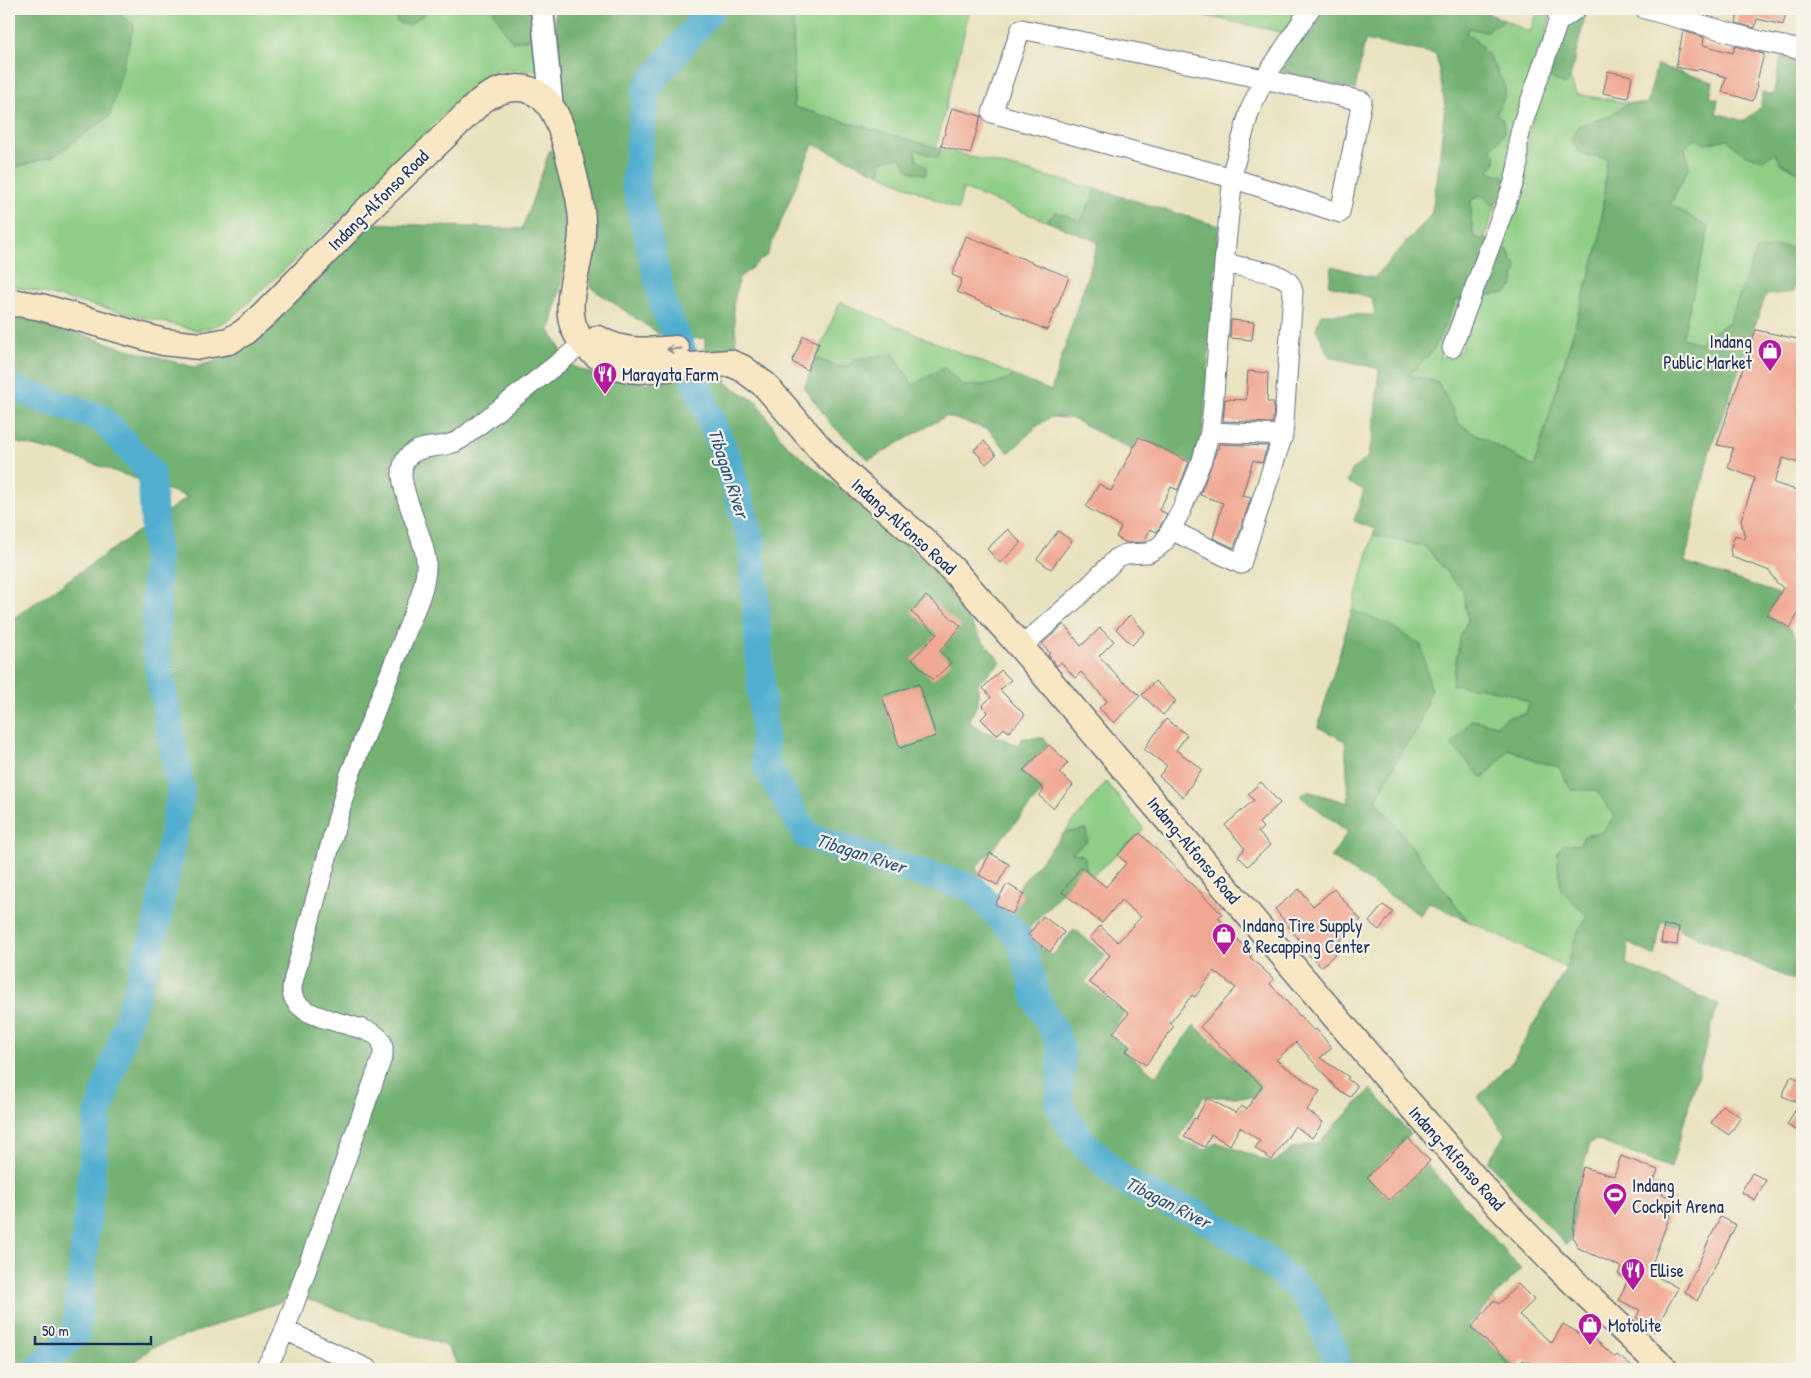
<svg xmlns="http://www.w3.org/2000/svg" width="1811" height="1378" viewBox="0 0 1811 1378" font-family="'Patrick Hand',sans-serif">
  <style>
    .green { fill: #8ece85; stroke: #547e72 }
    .forest { fill: #72b172; stroke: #467068 }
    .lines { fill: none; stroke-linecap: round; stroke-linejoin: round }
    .river { stroke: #51aecf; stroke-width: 28 }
    .building { fill: #f0a893 }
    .minor-casing { stroke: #636e80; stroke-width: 21 }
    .tertiary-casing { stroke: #636e80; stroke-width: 25 }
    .secondary-casing { stroke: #636e80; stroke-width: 29 }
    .minor { stroke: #fff; stroke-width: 19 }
    .tertiary { stroke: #fff; stroke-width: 22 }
    .secondary { stroke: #f9e7c3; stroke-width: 26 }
    .oneway { stroke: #8a8b90 }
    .labels { text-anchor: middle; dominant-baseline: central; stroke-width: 4.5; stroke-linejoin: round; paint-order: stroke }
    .street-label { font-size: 18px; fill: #1b2f5e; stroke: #f7f3e8 }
    .poi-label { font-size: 18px; fill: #1b2f5e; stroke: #f7f3e8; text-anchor: start }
    .water-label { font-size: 19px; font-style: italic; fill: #2b5580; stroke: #f7f3e8 }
  </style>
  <rect width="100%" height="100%" fill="#f7f3e8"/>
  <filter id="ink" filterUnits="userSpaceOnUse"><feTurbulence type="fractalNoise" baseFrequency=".02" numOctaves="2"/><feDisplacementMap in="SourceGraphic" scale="10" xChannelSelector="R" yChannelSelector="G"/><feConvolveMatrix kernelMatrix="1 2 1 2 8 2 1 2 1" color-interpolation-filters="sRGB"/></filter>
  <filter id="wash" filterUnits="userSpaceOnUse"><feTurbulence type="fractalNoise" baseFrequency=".0096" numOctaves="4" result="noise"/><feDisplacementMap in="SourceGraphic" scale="20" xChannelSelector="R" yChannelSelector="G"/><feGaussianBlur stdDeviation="1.12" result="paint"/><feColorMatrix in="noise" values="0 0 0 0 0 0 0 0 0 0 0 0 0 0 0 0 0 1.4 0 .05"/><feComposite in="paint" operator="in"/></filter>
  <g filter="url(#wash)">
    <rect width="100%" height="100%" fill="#e9e2bf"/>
    <path class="green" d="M122,9h274l1,13 12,3 22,-16h61l20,33 24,-4 1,33 -37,-1 -29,17 -139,139 -101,92c-12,7 -22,11 -35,12l-187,-45v-116l45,-13 67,-140z
      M793,9h177l-34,139 -142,-41z
      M1174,9h129l-18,24z
      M1539,9h13l-45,178 -18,-16 5,-7 -4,-16 7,-5 6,-23 -8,-7 5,-7 -2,-34 -12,-22 -20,-17 2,-5 19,4 5,-6 9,-2 3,-4 26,12z
      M1548,68l16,17 6,-7 6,16 53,9 -23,15 -27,7 2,29 26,4 -7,82 -66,227 -74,-42 -22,-43 -29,-7 25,-26 22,-49 6,-1 -22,59 20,-6 15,-45 10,-11 21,-3 -7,-48 29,-86 -4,-11z
      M1694,138l11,6 22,-5 15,14 33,-1 6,11 21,11v69l-6,-1 -1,8h-38l-28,72 -31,21 -16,-5 27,-110 -39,-24 19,-37 -4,-19z
      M914,149l24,9 3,-9 155,40 -15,32 -24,-9 -11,9 -83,-32 -5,21 -78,-36 2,-13 19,-4 8,14 8,-11z
      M1482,195l14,10 -12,34 -10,-1 -3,-19v-19z
      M840,302l175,74 -22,8 -29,2 -20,-18 -31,17 -64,-19 -10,1 -23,-9z
      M1373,535l53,12 28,34 9,9 5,30 -8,17 28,52 27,6 13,8 -2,11 -18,3 -11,8 -26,-5 -19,25 57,4 25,11 25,7 12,23 25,-1 19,27 -12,16 -19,4 -23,54 26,26 -11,20 -10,32 -98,-47 -92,-121 26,-50 15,-19 -29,-107 -36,-14z
      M1106,782l38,47 -51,47 -7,-4 1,-6 -15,-13 15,-24 -23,4z"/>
    <path class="forest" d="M9,9h113l-1,7 13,9 -24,91 -56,40 -45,13z
      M396,9h35l-22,16 -12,-3z
      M492,9h39l5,29 -24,4z
      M554,9h239l1,98 147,42 -3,9 -24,-9 3,11 9,7v8l-17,-4 -8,-14 -19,4 -2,13 -67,-30 -46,111 -28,23 -6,28 3,30 -1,16 -30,3v-17l-27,1 -4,-9 -15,4 -69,-47 -2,-92 -26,-89 -2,-43z
      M1320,9h167l2,5 15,6 -3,4 -9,2 -5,6 -19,-4 -2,5c12,8 18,17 26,30 13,22 20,26 4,50 15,14 9,24 -6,35l6,8 -2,8 -5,7 4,3 10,1 5,7 -12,23 -5,-1 -9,-9 -11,5v19l3,19 12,1 21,10 10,18 -5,21 -6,5 -50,7 -22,49 -25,26 29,7 22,43 74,42 66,-227 7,-82 -26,-4 -10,-15 8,-14 27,-7 23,-15 18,1 10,-39 56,17 -3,15 8,2 -2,14 28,8 17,-14 1,-15 11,3 9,-42 20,4v117l-21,-11 -6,-10 -13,7 -20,-7 -15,-14 -22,5 -11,-6 -9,10 4,19 -19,37 39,24 -27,110 16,5 31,-21 28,-72 27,-4 11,4v-8l7,1v29l-4,-1 -5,21 -27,3 -56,155 -25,112 94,32 -12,21 23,13 12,17v339l-141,-63 -6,35 -27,-13 -2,21 92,40 -47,164 -75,-28 -6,3 -13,47 -4,47 -7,8 -78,-83 17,-28 -27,-37 35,-36 53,-93 10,-32 11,-20 -26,-26 -4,-36 7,-10 16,1 4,-9 19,-4 12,-16 -19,-26h-25l-12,-23 -25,-7 -25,-11 -26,30 -31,-34 19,-25 26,5 11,-8 18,-3 2,-11 -13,-8 -27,-6 -36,-4 8,-48 8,-17 -5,-30 -9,-9 -28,-34 -53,-12 2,-6 -21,-8 10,-31 -17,-8 6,-13 14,-11 6,-21 6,-68 -49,-12 -14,-28 5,-15 54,1 -3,-17 -43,-13 3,-19 42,12 57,-63 6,-34 8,-75 -9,-52 -71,-14 -10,50 -74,-19 14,-25z
      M1565,9h22l-17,69 -6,7 -14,-8 -2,-9z
      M550,150l11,5 7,37v64l-18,75 19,33 35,15 44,4 70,-7 8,3 1,5 30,18 26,40 121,100 37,36 41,62 19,22 -23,21v19l-9,20 17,10 32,13 5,-7h21l4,6 -26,27 22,19 -68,78 23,47 13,-1 12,-20 -8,-4 48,-57 23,-4v12l-15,12 8,1 5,3 1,15 -6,-5 -18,25 -38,42 28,22 22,-27 32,26 -21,27 40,31 -16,21 17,13 -2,4 32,25 38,-51 70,62 -7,10h-54l-24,42 26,11 12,-8 56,21 20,-15 25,-5 53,-54 39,45 -43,44 22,22 38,-36 94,105 -54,57 51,43h6h-1064l-13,-23 -150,-50 -146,52 -24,21h-118v-748l179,-124 -129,-45 -50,-11v-123l3,-2 35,7 76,25 71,19 26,-7 33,-20 116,-117 153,6z
      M1096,189l123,37 -16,202 -8,37 -56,-28 -7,13 -61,-32 -21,-1 -15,11 -26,25 -20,-23 -43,-14 -77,44 -38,-36 -27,-37 12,-29 23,9 10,-1 5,-7 40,-5 19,31 31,-17 20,18 29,-2 22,-8 36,15 47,-149 -52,-21 11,-9 24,9z
      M1352,610l36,14 33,21 10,44 -14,42 -15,19 -26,50 92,121 -39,-19 -9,13 -89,-58 17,-25 -48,-36 7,-5 42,12 -4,-62 -27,-14z"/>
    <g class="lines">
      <path class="river" d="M712,9l-65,78 -12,95 29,125 64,154 24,83 14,221 40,70 70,25 97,28 48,52 16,60 20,37 5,19 -3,49 9,17 16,21 40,38 36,19 37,14 60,38 50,44 28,56 2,17
        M9,387l92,31 50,54 5,78v103l25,139 -27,145 -57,180 -21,216 -37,36"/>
    </g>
    <g id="blocks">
      <path class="building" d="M1736,9h51l-4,16 -26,-6 -2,9 -19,-5 2,-9 -3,-1z
        M1683,31l21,6 -1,8 30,8 2,-7 29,8 -8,31h2l-5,16 -31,-9 4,-15 -28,-8 -1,2 -21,-4z
        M1608,71l24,5 -4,22 -25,-5z
        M952,108l29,8 -11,38 -29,-8z
        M966,236l103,41 -22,53 -90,-38 5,-13 -10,-4 8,-21h-1z
        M1231,320l23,2 -2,18 -22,-2z
        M1756,330l46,10v124l-19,-6 -9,25 28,9v115l-12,21 -23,-13 16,-27 -7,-6 -6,-11 -38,-14 -2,-7 5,-15 10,4 -4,-19 14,-42 -27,-10 5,-20 -16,-3z
        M803,336l16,7 -12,27 -15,-8z
        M1248,371l20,2 -1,29h7l-1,21 -50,-2 2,-22 21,1z
        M1139,437l50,25 -11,28 -7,-3 -12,23 8,4 -10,18 -7,-3 -6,13 -17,1 -11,-6 5,-10 -35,-20 13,-23 12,7z
        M984,441l12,14 -10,9 -12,-14z
        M1219,444l49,2 -6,17 -9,-3 -11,36 9,2 -17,50 -21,-10 10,-35 -23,-8 17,-46h1z
        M1008,529l13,14 -21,20 -13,-14z
        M1058,531l14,10 -21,28 -14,-10z
        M926,596l35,30 -21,25 11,12 -18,17 -21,-21 25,-25 -26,-22z
        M1130,615l15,17 -13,13 -16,-16z
        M1064,624l17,22 19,-18 14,13 -15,15 25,27 1,-1 15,14 -26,27 -15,-15 8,-7 -26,-29 -6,6 -14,-16 -4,4 -9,-11 2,-2 -8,-9z
        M1001,670l10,10 -11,10 25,25 -16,17 -5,-4 -7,7 -16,-16 7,-7 -6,-6 9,-9 -8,-9z
        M1155,681l21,20 -13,14 -21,-20z
        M919,684l17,52 -36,12 -18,-52z
        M1166,719l21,16 -11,15 26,19 -19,28 -24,-21 8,-10 -23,-17z
        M1049,745l19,18 -9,10 14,12 -20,23 -14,-12 5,-6 -21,-20z
        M1261,782l19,21 -21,20 4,5 -5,4 12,13 -22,21 -10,-10 7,-7 -20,-24 29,-25 -6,-6z
        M1140,833l82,81 -4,4 34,37 -2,2 24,22 -4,5 44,47 2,-2 16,19 -12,10 29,19 -2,2 10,7 -7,11 -13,-8 -41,-47 -20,18 44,31 -13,19 16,12 -11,16 -17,-12 -23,34 -17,-12 5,-7 -20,-14 -10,18 -19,-11 -6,13 -21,-10 10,-19 2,1 11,-21 29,15 5,-7 6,3 15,-23 -62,-59 36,-39 -22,-17 -19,26 -3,-2 -22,28 4,3 -28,39 -20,-14 4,-5 -17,-13 16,-20 -40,-31 21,-27 -20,-17 10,-12 18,16 23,-25 -20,-17 -19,23 -40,-31 19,-25 25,20 20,-24 -8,-8z
        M990,853l19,11 -12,21 -18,-10z
        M1007,884l17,10 -12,20 -17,-10z
        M1299,889l14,17 21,-17 27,31 -29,28 4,5 -15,14 -18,-18 2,-2 -30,-38z
        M1383,905l10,7 -14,18 -10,-8z
        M1043,916l21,16 -14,20 -22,-17z
        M1664,925l15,2 -2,18 -16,-2z
        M1791,1076l11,5v52l-15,-8 12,-22 -17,-7z
        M1722,1105l19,12 -12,18 -18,-12z
        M1408,1138l22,23 -41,39 -22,-23z
        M1621,1156l37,14 -5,13 11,5 -2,6 14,5 -27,73 29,16 -24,44 -18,-15 4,-7 -21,-10 9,-21 -10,-5 3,-7 -43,-19 -5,-11 4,-47 6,-23 31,9z
        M1752,1173l14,7 -11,20 -14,-8z
        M1720,1217l16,8 -39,76 -12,-9z
        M1518,1284l16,16 -15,15 33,28 11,-19 26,15 2,-3 24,21 2,-2 18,14h-94l-18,-9 -6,7 -46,-39 23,-28 5,4z"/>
    </g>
  </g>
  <g filter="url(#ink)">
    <use href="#blocks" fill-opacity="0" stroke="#636e80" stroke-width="1"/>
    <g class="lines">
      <defs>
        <path id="minor" d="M1645,9l119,33 38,8
          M1558,22l18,-13
          M1021,29l243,50 98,22 -22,112 -108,-35 -240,-65z
          M1452,348l62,-166 4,-18v-22l4,-17 36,-103v-13
          M1210,432l73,3
          M1171,530l70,34 42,-129 10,-143c-1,-6 -3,-10 -8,-13 -12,-8 -46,-12 -61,-16
          M1021,647l57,-50 40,-40 8,-3 22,-1 9,-5 7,-6 17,-31 21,-51 8,-28 3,-25 11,-144 10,-97 16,-56 14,-31 46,-70
          M285,1330l83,39
          M264,1369l11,-17 10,-22 98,-275c0,-7 1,-13 -5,-18 -19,-16 -85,-15 -86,-47 0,-4 1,-8 2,-12l55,-201 71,-180c4,-12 7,-25 6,-38 -4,-27 -22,-58 -24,-84 0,-8 2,-16 9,-21 14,-11 34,-4 50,-15l123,-96"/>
        <path id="tertiary" d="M542,9l10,99"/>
        <path id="secondary" d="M9,304l9,-1 23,4 122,35 37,4 29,-5 14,-8 21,-18 94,-96 123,-118c11,-8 22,-13 35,-13 40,-1 48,49 56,80 5,20 11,42 10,63 0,31 -18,64 -9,94 8,25 41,45 66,45l91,-7 12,5 23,17 58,67 41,38 59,50 31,31 67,76 386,454 90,103 55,57 112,108
          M598,339c25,15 50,12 78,10"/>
      </defs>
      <use href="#minor" class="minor-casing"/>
      <use href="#tertiary" class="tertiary-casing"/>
      <use href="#secondary" class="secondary-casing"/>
      <use href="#minor" class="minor"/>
      <use href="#tertiary" class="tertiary"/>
      <use href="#secondary" class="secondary"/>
    </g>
    <defs><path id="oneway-shaft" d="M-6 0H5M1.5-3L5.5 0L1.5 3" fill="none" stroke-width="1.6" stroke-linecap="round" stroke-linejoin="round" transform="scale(1.25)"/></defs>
    <use class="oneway" href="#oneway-shaft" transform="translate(674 349) rotate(176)"/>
  </g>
  <defs>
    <symbol id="shop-pin" viewBox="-11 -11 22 30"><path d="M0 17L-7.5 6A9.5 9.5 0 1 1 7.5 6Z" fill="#b5179e" stroke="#f7f3e8"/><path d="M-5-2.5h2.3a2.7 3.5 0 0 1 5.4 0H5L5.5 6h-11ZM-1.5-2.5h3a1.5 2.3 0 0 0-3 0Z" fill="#fff"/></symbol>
    <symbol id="restaurant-pin" viewBox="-11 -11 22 30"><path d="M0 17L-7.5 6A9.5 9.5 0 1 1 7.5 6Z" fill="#b5179e" stroke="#f7f3e8"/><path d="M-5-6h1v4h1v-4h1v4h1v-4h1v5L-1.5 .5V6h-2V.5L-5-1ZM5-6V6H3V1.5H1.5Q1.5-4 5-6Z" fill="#fff"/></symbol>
    <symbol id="stadium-pin" viewBox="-11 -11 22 30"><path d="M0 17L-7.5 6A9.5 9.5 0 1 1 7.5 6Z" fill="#b5179e" stroke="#f7f3e8"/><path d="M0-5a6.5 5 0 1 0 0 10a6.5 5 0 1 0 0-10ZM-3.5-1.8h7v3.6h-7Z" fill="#fff"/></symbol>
  </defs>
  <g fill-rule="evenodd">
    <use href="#shop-pin" x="1756" y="337" width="28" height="38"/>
    <use href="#restaurant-pin" x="591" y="360" width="28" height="38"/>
    <use href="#shop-pin" x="1210" y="921" width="28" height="38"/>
    <use href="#stadium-pin" x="1601" y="1181" width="28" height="38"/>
    <use href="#restaurant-pin" x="1619" y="1256" width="28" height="38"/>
    <use href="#shop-pin" x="1576" y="1311" width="28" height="38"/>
  </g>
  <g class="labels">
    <g class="street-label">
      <text transform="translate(378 200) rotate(-45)">Indang-Alfonso Road</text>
      <text transform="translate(904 526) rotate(42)">Indang-Alfonso Road</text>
      <text transform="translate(1194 850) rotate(50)">Indang-Alfonso Road</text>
      <text transform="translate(1457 1158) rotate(48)">Indang-Alfonso Road</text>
    </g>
    <g class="poi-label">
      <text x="1752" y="341" text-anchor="end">Indang<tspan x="1752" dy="21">Public Market</tspan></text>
      <text x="622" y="374">Marayata Farm</text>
      <text x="1242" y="925">Indang Tire Supply<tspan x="1242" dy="21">&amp; Recapping Center</tspan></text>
      <text x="1632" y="1185">Indang<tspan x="1632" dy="21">Cockpit Arena</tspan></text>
      <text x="1650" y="1270">Ellise</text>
      <text x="1608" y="1325">Motolite</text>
    </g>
    <g class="water-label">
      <text transform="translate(729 473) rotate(72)">Tibagan River</text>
      <text transform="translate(861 853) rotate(18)">Tibagan River</text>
      <text transform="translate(1168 1202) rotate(27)">Tibagan River</text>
    </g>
  </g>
  <rect width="1811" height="1378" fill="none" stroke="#f7f3e8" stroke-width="30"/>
  <path d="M35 1336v8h116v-8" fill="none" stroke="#1b2f5e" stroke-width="2.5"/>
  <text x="42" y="1336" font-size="15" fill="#1b2f5e" stroke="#f7f3e8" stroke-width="4" paint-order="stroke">50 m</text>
</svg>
